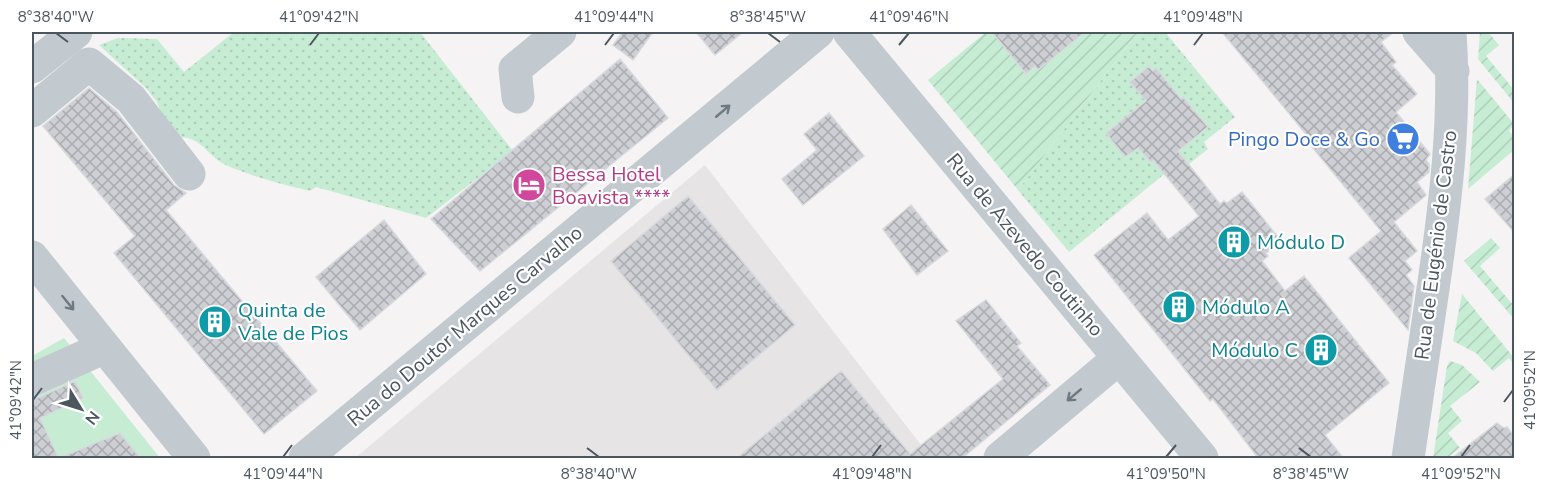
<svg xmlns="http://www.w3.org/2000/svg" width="1546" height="490" viewBox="0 0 1546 490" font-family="'Nunito Sans',sans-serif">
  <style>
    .education { fill: #e6e4e4 }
    .grass { fill: url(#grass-dots) }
    .park { fill: #c6edd4 }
    .garden { fill: url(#garden-furrows) }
    .building { fill: url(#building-cross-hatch); stroke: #d7d9dd; stroke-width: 1.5 }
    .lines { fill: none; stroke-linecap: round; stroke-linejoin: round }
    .minor { stroke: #c2cad0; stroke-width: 33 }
    .oneway { stroke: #6f7981 }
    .ticks { fill: none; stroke: #4c565f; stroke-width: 2 }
    .labels { text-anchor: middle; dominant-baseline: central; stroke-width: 4.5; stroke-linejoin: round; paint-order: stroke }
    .shop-label { font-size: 20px; fill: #366cbe; stroke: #fff; text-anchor: end }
    .hotel-label { font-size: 20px; fill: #b23c85; stroke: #fff; text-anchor: start }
    .culture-label { font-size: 20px; fill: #0d838f; stroke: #fff; text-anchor: start }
    .street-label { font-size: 20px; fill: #4c565f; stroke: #fff }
    .neatline { fill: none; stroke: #4c565f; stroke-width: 2 }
    .ticks-label { font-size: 15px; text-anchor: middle; fill: #4c565f }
  </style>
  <defs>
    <pattern id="grass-dots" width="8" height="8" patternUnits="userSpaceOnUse" patternTransform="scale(1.5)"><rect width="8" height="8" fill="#c6edd4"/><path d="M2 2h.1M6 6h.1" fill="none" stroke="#accdb8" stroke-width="1.8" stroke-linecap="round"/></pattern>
    <pattern id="garden-furrows" width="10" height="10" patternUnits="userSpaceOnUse" patternTransform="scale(1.5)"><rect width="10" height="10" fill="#c6edd4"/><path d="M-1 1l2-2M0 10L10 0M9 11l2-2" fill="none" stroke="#accdb8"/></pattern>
    <pattern id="building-cross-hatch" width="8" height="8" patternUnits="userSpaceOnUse" patternTransform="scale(1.5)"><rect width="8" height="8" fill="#cdcfd4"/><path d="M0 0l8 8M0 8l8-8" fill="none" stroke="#a9abaf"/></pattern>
  </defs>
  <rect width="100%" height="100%" fill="#f5f3f3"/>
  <path class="education" d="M705,165l216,280 -17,13h-549z"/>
  <path class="grass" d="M234,32h186l93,119 -87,67 -110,-31 -6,4c-29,-7 -57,-14 -84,-26 -19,-9 -23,-27 -46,-28l-18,-22 -5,-13 -11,-14 -47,-43 19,-7 39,1 27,33z
    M1138,32h27l70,85 -31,25 4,7 -19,15 -5,-6 -115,94 -51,-62z"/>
  <path class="park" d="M64,338l96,120h-128v-102z"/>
  <path class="garden" d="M986,32h6l34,42 51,-37 -4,-5h65l-120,158 -90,-110z
    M1480,32h8l11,13 -13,11 28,34v13l-36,-44z
    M1477,79l37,45 -5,7 5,6v13l-46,39z
    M1491,238l9,10 -20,18 34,40v13l-50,-58z
    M1462,294l52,64v7l-5,-7 -16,13 -17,-18 -23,-12z
    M1450,361l12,4 18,17 -30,24 12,15 -14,12 12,15 -13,10h-14l14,-92z"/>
  <path class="building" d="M623,32h30l-20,28 -20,-15z
    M696,32h47l-28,23z
    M992,32h93l-47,38 -3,-4 -9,8z
    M1222,32h172l-13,10 15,20 -4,3 25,29 -21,18 34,42 -4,6 3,4v8l-12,10 9,13 -32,27 23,29 -12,10 7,9 -6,5 8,11 -6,44 -59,-72 32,-27 -69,-84 3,-2z
    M620,59l48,59 -188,153 -49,-52z
    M1149,66l4,5 3,-3 25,31 2,-2 25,30 -30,24 42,53 4,-3 3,2 15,-11 39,49 -15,12 2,3 -6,5 23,30 19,-15 85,107 -64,52 19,24h-85l-46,-60 -3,2 -116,-146 53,-42 21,27 31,-24 -46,-56 -2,2 -13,-14 -13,9 -19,-24 40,-32 -16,-19z
    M89,88l28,24 57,73 12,8 -20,17 151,181 -53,43 -150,-181 21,-17 -92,-110z
    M829,113l35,43 -61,49 -21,-26 35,-29 -13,-16z
    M1515,174v59l-30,-34z
    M688,196l107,129 -78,65 -106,-129z
    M911,205l37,46 -31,24 -34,-46z
    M384,220l42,54 -66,56 -44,-53z
    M986,300l35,43 -4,3 33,39 -89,74h-225l105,-88 69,83 93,-75 -47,-58z
    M75,381l8,17 -43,20 19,41h-27v-60l8,-2z
    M1497,423l7,5 3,-1 8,10v22h-64z
    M120,433l21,26h-82v-1z"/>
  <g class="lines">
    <path class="minor" d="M849,32l353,426
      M1419,32l34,39
      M32,67l44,-35
      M518,97l-3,-28 45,-37
      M32,111l57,-47 42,35 58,75
      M32,257l162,201
      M32,380l60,-27 11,-8
      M305,458l513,-426
      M1000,458l119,-100
      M1408,458c9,-58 17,-117 26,-176 12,-83 22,-166 16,-250"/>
  </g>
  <defs><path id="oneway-shaft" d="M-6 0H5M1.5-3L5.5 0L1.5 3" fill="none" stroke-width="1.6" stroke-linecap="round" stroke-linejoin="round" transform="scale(1.5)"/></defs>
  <g class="oneway">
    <use href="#oneway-shaft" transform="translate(723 111) rotate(-40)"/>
    <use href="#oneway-shaft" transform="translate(68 303) rotate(51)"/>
    <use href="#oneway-shaft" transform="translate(1074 395) rotate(140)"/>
  </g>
  <path class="ticks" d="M56,33l12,9M768,33l12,9M310,45l9,-12M605,45l9,-12M899,45l10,-12M1194,45l9,-12M33,400l9,-12M1504,402l9,-12M587,448l12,9M1299,448l12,9M283,457l9,-12M872,457l9,-12M1166,457l10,-12M1461,457l9,-12"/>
  <defs>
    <symbol id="supermarket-disc" viewBox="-11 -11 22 22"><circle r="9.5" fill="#3f7fe0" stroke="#fff"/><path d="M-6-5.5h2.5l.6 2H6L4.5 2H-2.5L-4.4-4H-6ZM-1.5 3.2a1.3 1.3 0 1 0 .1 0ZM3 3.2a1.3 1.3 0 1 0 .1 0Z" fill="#fff"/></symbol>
    <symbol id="hotel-disc" viewBox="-11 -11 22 22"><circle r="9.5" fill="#d1479c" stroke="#fff"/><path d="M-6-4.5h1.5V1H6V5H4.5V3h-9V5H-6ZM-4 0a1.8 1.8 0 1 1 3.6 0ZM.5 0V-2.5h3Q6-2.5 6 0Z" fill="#fff"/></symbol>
    <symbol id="building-disc" viewBox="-11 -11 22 22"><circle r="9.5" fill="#0f9aa8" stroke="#fff"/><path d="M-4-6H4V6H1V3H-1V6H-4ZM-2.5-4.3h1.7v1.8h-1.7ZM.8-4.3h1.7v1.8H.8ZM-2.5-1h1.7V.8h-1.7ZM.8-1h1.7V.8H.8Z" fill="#fff"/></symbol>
  </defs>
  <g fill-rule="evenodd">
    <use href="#supermarket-disc" x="1384" y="120" width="38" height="38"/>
    <use href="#hotel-disc" x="510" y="166" width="38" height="38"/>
    <use href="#building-disc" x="1215" y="223" width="38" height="38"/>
    <use href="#building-disc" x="1160" y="288" width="38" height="38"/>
    <use href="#building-disc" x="196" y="303" width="38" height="38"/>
    <use href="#building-disc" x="1302" y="331" width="38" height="38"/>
  </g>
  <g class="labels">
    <g class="shop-label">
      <text x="1380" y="139">Pingo Doce &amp; Go</text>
    </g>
    <g class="hotel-label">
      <text x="552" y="174">Bessa Hotel<tspan x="552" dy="23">Boavista ****</tspan></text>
    </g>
    <g class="culture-label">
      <text x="1257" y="242">Módulo D</text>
      <text x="1202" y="307">Módulo A</text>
      <text x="238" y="310">Quinta de<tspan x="238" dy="23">Vale de Pios</tspan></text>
      <text x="1298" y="350" text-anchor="end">Módulo C</text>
    </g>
    <g class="street-label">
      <text transform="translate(1025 245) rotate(50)">Rua de Azevedo Coutinho</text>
      <text transform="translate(1436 245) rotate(-83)">Rua de Eugénio de Castro</text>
      <text transform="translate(465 326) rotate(-40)">Rua do Doutor Marques Carvalho</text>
    </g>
  </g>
  <rect width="1546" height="490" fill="none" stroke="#ffffff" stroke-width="66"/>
  <g transform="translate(81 409) rotate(128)" stroke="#ffffff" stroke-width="4.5" paint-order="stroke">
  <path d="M0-4.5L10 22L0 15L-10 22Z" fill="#4c565f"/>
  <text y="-9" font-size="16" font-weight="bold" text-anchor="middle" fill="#4c565f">N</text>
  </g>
  <rect x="33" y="33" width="1480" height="424" class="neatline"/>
  <g class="ticks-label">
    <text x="56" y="22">8°38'40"W</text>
    <text x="319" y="22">41°09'42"N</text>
    <text x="614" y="22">41°09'44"N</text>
    <text x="768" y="22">8°38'45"W</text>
    <text x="909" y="22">41°09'46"N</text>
    <text x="1203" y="22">41°09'48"N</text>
    <text transform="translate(1530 390) rotate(-90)" y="5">41°09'52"N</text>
    <text transform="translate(16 400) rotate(-90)" y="5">41°09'42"N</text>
    <text x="283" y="479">41°09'44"N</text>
    <text x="599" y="479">8°38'40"W</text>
    <text x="872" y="479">41°09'48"N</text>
    <text x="1166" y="479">41°09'50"N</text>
    <text x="1311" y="479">8°38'45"W</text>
    <text x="1461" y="479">41°09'52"N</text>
  </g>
</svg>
